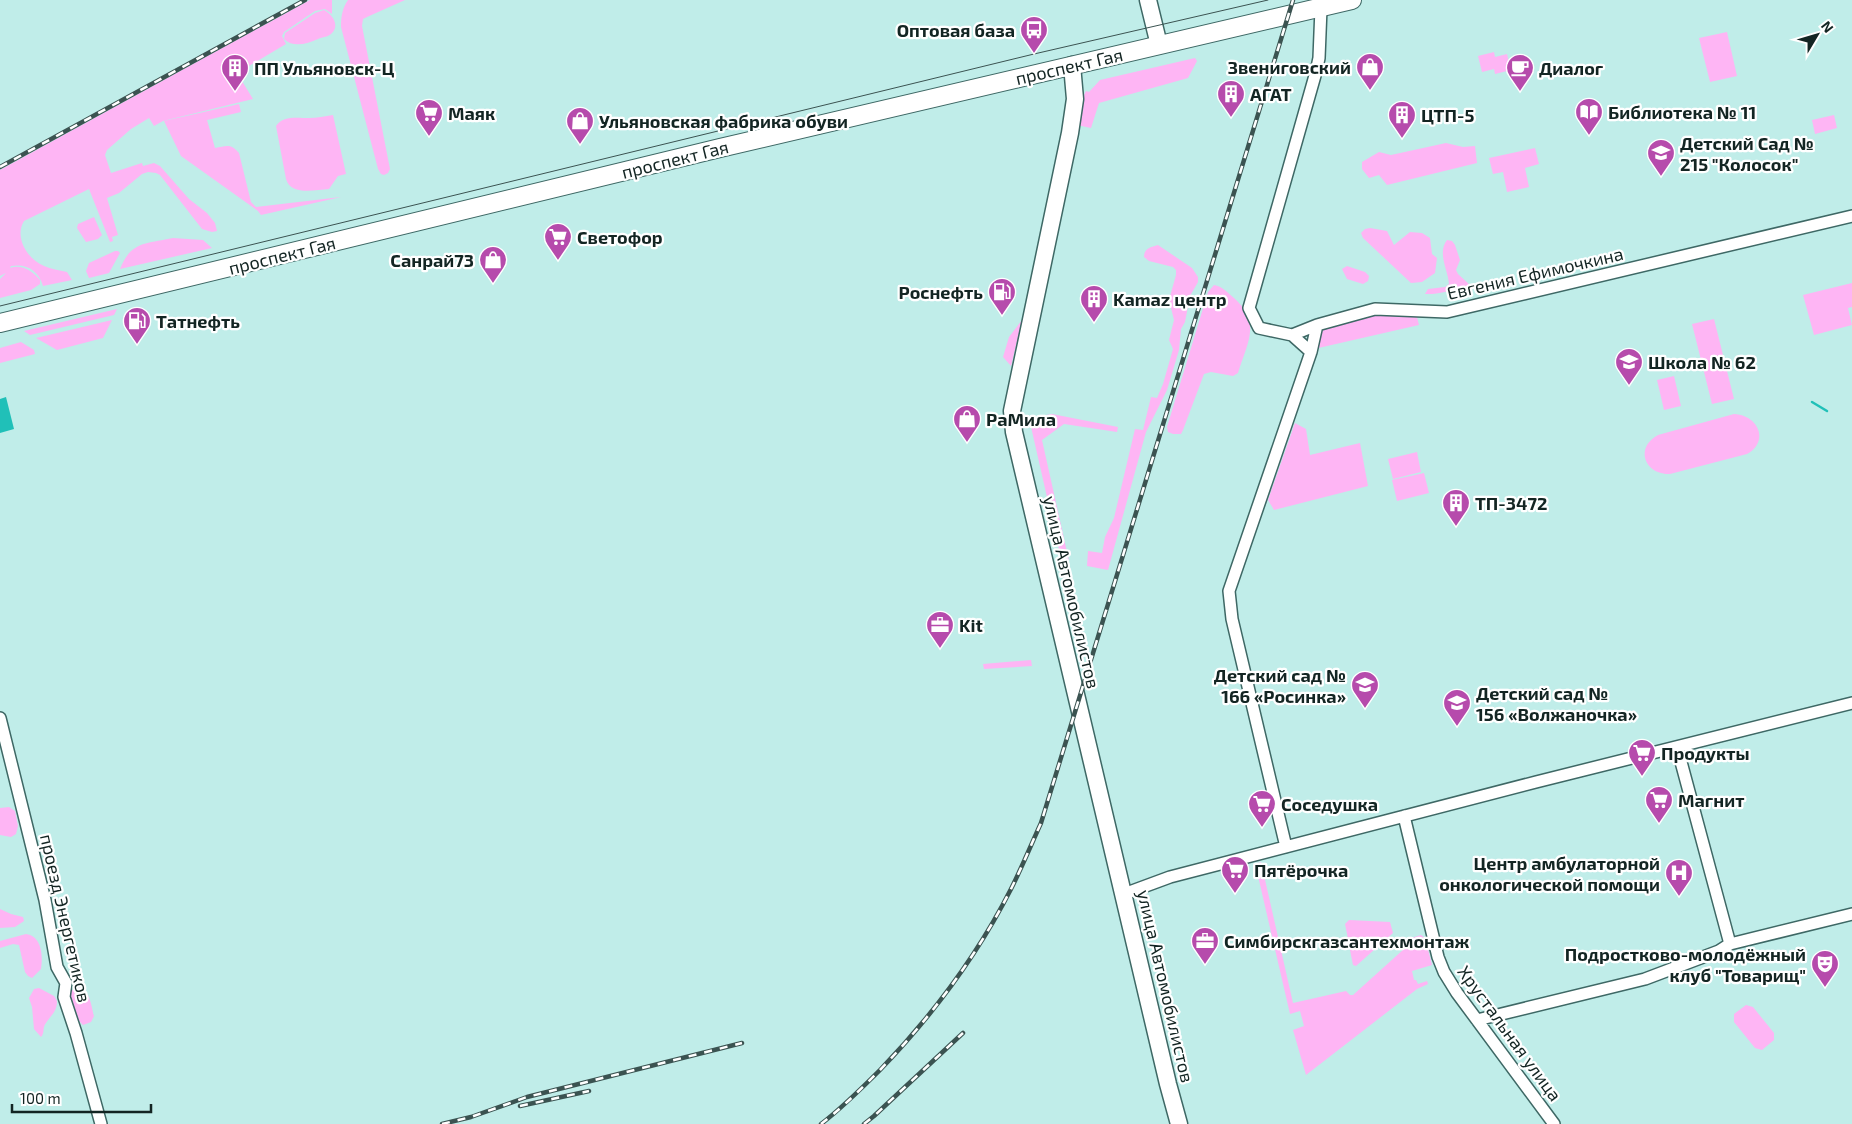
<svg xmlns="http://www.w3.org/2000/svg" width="1852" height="1124" viewBox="0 0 1852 1124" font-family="'Exo 2',sans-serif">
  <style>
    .green { fill: #feb5f4 }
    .water { fill: #20c0b8 }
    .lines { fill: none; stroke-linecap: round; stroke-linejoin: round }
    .stream { stroke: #20c0b8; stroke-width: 2.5 }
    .street-casing { stroke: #3e6865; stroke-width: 14 }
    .secondary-casing { stroke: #3e6865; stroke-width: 19 }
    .primary-casing { stroke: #3e6865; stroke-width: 20 }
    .street { stroke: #fff; stroke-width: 11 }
    .secondary { stroke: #fff; stroke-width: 16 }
    .primary { stroke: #fff; stroke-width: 18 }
    .tram { stroke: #3b5351; stroke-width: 1 }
    .rail-casing { stroke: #3b5351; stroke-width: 4.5 }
    .rail { stroke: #fff; stroke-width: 2.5; stroke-dasharray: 8; stroke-linecap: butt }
    .labels { text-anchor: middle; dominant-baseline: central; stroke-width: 4.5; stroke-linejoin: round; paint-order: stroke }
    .poi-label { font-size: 18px; font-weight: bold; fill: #132523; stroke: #fff; text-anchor: start }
    .street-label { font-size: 18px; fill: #132523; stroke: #fff }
  </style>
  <rect width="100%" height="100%" fill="#c0ede9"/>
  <path class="green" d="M310,0h22v14l-7,-5 -10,2 -31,21 -2,4 4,8 -49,29 16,26 -90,22 -9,5 -5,-8 -18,11 -24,21 -2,5 6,18 31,-10 1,3 11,-3 6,3 29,33 18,14 8,10 2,8 -5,1 -10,-3 -42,-54 -4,-2 -8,-1 -6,2 -23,19 -12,5 11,37 -6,2 1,4 -3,1 -21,-53 -65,32c-10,16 3,38 20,45 7,3 15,4 23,6l5,8 -29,6c-4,-15 -16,-23 -32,-20l-1,2c12,-4 22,3 30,12v4l-9,6 -31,8v-19l6,-6 -6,3v-106z
    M348,0h57l-38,17 -4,2 -1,7 28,143 -2,4 -4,2 -3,-1 -3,-5 -37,-142c0,-10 1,-18 7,-27z
    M324,10c8,4 16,15 8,23 -3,4 -10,4 -14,6 -11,5 -25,9 -34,0l1,-6 30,-20z
    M1727,32l10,44 -27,6 -11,-44z
    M1494,52l1,5 12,-3 4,16 -16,4 -1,-5 -12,3 -4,-16z
    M1195,58l2,3 -9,17 -89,25 -8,25 -14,-3 6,-28 3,-6 3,1 11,-12z
    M239,104l2,8 -34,8 8,28c11,-2 16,-5 24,5l12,49 5,5 85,-10 -80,18 -3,-4 -77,-55 -17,-35z
    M333,115l13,59 -8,2 -9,13c-14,1 -38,7 -43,-10l-10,-53c7,-11 22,-8 33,-8 8,0 16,-2 24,-3z
    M1834,115l3,13 -22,6 -3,-14z
    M1446,143l17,4 12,-1 2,17 -90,22 -8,-10 -10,3 -7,-9v-7l17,-10 12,3z
    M1535,148l4,16 -14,4 4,19 -22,5 -4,-20 -10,2 -4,-16z
    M94,217l8,18 -4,4 -12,3 -9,-14 1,-4z
    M1370,228l17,3 7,14 16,-13 12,1 8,5 2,16 5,4 -2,15 -13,9 -11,1 -48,-45 -2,-5 4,-4z
    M173,238l30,2 9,8 -92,21c11,-28 26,-25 53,-31z
    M1447,240l5,1 3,4 5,15 -4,10 2,4 13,12 -4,4c-15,-2 -27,5 -42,4l3,-5 17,-2 4,-3c-1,-14 -12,-31 -2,-44z
    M1158,245l34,23 6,9v5l-8,14 -5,26 -4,7 -2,21 -12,40 -21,42 -38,138 -21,-4 1,-15 14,2 3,-16 9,-19 21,-89 8,1 8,-33 6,1 6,-14 10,-35 -4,-9 5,-20 -5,-20 7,-25v-5l-3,-3 -24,-6 -5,-4c0,-9 7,-10 14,-12z
    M115,251h3l2,2 -11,20 -20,5 -3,-7 3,-8z
    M1347,266l18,6 4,4 -1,5 -5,3 -16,-5 -5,-10z
    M1852,283v24l-4,1 4,17 -38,10 -11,-40z
    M1214,285c8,1 14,8 20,13 28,25 13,45 4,75l-5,3 -22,-4 -7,2 -21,56 -2,4h-8l-5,-2 -1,-5 41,-135z
    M117,309l-3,6 -84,20 -6,-4z
    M1375,312l41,1 3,12 -105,24 5,-22z
    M1714,319l20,80 -22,5 -20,-80z
    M112,320l-9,18 -46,12 -21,-12z
    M1022,320l-11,46 -8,-9 6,-20z
    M21,342l13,8 1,4 -35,9v-15z
    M1674,376l7,30 -17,4 -7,-30z
    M1052,414l66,13 -1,5 -53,-8 -22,16 27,121 -7,2 -33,-145z
    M1734,414c24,1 36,27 13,40l-77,20c-25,1 -36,-26 -12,-39z
    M1295,423l11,6 4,26 50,-12 8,43 -94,24 -6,-10z
    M1417,452l4,20 -28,7 -5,-20z
    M1424,473l5,20 -32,8 -5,-21z
    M1031,660l1,6 -48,3 -1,-5z
    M9,807l6,4 3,15 -2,8 -5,3 -11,-2v-27z
    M1261,862l32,141 53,-12 4,4h3l51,-46 -2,-8 19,-6 4,3 7,27 -20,6 2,9h2l2,4 9,-3 1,3 -11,5 -111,86 -13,-45 11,-4 -4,-15 -10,3 -32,-138v-13z
    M0,909l11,5 12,3 1,4 -9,6 -15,1z
    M1349,920l41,2 3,11 -37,33 -3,-1c-3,-14 -5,-27 -8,-41z
    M26,934c16,2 17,22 15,35l-9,9 -4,-2 -3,-4 -6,-27 -6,-1 -13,4v-7z
    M77,987c13,2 14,18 17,29l-3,6 -8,3c-9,-9 -14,-21 -12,-34z
    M39,988l15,8 3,5c0,11 -6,14 -11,22 -4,5 -1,10 -5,14l-7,-8 -2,-22 -3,-9 5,-9z
    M1746,1005l7,2 21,26v7l-12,10 -7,-2 -21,-26v-8z"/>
  <path class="water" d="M6,397l8,32 -14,4v-34z"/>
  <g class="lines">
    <path class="stream" d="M1812,402l15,9"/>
    <defs>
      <path id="street" d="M1317,325l58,-16 72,3 405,-96
        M1292,335l19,17
        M0,718l45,182 12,67 9,16 -2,14 12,36 25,91
        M1677,747l53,197
        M1404,816l34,141 6,15 13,21 97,131
        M1286,847l-54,-228 -3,-28 82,-239 6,-27 -25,10 -33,-7 -10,-20 67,-236 3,-14 2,-50
        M1124,894l46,-17 366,-95 316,-79
        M1477,1020l168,-41 74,-28 11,-7 122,-30"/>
      <path id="secondary" d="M1148,0l11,45
        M1072,65l3,34 -5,34 -58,278 2,21 154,652 11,40"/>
      <path id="primary" d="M0,323l720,-175 632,-148"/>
    </defs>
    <use href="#street" class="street-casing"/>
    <use href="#secondary" class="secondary-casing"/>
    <use href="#primary" class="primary-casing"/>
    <use href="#street" class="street"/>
    <use href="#secondary" class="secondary"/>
    <use href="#primary" class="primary"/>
    <path class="tram" d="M0,306l1034,-252 234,-54"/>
    <defs>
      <path id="rail" d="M0,167l305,-167
        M520,1106l69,-15
        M442,1124l29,-7 56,-20 215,-54
        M821,1124c21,-16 40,-35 59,-54 52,-54 97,-114 131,-181 11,-22 20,-44 30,-66l252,-823
        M864,1124l10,-8 89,-83"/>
    </defs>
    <use href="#rail" class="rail-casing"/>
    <use href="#rail" class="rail"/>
  </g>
  <defs>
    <symbol id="bus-pin" viewBox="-11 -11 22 30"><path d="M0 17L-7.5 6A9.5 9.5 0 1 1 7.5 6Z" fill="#b64bac" stroke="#fff"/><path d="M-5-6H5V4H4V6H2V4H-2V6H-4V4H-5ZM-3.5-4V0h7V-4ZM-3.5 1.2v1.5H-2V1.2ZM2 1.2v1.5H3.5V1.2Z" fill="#fff"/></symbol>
    <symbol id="shop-pin" viewBox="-11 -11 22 30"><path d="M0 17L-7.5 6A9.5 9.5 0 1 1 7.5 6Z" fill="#b64bac" stroke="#fff"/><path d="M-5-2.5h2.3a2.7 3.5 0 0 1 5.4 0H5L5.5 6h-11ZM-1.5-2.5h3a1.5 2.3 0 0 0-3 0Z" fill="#fff"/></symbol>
    <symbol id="building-pin" viewBox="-11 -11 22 30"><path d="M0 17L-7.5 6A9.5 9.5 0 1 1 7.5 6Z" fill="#b64bac" stroke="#fff"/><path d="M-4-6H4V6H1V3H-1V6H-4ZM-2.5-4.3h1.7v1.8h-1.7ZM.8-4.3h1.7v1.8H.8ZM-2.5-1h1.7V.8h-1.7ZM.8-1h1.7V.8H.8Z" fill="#fff"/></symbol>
    <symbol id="cafe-pin" viewBox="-11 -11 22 30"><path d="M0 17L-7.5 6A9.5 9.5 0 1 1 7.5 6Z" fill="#b64bac" stroke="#fff"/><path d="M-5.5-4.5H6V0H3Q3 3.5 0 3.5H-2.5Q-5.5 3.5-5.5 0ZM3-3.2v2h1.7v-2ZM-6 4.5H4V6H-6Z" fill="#fff"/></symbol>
    <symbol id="library-pin" viewBox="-11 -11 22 30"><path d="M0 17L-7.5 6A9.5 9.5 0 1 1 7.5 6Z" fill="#b64bac" stroke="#fff"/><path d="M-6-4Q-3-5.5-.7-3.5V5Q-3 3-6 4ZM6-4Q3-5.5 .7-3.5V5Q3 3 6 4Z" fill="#fff"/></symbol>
    <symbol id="supermarket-pin" viewBox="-11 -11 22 30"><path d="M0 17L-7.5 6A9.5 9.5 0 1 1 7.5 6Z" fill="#b64bac" stroke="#fff"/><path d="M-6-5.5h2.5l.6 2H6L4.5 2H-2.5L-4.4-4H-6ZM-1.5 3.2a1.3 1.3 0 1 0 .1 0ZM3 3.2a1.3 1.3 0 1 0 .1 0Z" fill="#fff"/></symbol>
    <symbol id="school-pin" viewBox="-11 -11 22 30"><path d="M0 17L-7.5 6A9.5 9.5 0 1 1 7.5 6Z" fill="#b64bac" stroke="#fff"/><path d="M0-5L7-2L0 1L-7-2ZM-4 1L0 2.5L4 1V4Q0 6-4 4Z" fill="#fff"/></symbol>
    <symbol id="fuel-pin" viewBox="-11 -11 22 30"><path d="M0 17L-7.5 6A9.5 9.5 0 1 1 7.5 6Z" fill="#b64bac" stroke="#fff"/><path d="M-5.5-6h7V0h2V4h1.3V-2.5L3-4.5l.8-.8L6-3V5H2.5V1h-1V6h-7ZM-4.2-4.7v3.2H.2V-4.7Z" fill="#fff"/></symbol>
    <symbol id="office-pin" viewBox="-11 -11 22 30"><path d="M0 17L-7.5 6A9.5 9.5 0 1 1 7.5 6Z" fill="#b64bac" stroke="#fff"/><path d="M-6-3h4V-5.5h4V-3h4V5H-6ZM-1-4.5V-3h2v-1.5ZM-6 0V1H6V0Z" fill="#fff"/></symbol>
    <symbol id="hospital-pin" viewBox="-11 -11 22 30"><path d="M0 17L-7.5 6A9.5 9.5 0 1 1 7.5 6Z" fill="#b64bac" stroke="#fff"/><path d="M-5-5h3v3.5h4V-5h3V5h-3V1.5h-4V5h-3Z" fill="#fff"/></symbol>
    <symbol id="theatre-pin" viewBox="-11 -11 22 30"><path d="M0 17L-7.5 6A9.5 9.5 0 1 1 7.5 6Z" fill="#b64bac" stroke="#fff"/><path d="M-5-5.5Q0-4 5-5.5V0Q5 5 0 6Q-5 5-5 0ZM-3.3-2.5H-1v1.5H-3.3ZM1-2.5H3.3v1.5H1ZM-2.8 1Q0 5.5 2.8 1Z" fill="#fff"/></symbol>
  </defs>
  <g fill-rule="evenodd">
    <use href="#bus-pin" x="1018" y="14" width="32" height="43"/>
    <use href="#shop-pin" x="1354" y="51" width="32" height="43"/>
    <use href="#building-pin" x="219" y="52" width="32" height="43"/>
    <use href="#cafe-pin" x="1504" y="52" width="32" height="43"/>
    <use href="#building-pin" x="1215" y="78" width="32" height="43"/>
    <use href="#library-pin" x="1573" y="96" width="32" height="43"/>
    <use href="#supermarket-pin" x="413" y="97" width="32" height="43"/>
    <use href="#building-pin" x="1386" y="99" width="32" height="43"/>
    <use href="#shop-pin" x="564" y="105" width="32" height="43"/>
    <use href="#school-pin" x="1645" y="137" width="32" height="43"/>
    <use href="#supermarket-pin" x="542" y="221" width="32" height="43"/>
    <use href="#shop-pin" x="477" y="244" width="32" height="43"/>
    <use href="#fuel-pin" x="986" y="276" width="32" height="43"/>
    <use href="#building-pin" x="1078" y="283" width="32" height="43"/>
    <use href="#fuel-pin" x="121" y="305" width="32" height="43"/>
    <use href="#school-pin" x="1613" y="346" width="32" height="43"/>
    <use href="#shop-pin" x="951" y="403" width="32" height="43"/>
    <use href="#building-pin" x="1440" y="487" width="32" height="43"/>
    <use href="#office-pin" x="924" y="609" width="32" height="43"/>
    <use href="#school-pin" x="1349" y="669" width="32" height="43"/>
    <use href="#school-pin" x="1441" y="687" width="32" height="43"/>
    <use href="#supermarket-pin" x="1626" y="737" width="32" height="43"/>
    <use href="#supermarket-pin" x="1643" y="784" width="32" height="43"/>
    <use href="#supermarket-pin" x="1246" y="788" width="32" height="43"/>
    <use href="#supermarket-pin" x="1219" y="854" width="32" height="43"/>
    <use href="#hospital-pin" x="1663" y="857" width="32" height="43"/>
    <use href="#office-pin" x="1189" y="925" width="32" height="43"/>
    <use href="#theatre-pin" x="1809" y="948" width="32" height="43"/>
  </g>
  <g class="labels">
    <g class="poi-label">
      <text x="1015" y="30" text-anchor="end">Оптовая база</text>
      <text x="1351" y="67" text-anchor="end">Звениговский</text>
      <text x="254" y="68">ПП Ульяновск-Ц</text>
      <text x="1539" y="68">Диалог</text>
      <text x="1250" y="94">АГАТ</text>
      <text x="1608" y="112">Библиотека № 11</text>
      <text x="448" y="113">Маяк</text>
      <text x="1421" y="115">ЦТП-5</text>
      <text x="599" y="121">Ульяновская фабрика обуви</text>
      <text x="1680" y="143">Детский Сад №<tspan x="1680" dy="21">215 "Колосок"</tspan></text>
      <text x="577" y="237">Светофор</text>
      <text x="474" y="260" text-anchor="end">Санрай73</text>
      <text x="983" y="292" text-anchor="end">Роснефть</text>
      <text x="1113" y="299">Kamaz центр</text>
      <text x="156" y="321">Татнефть</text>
      <text x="1648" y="362">Школа № 62</text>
      <text x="986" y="419">РаМила</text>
      <text x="1475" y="503">ТП-3472</text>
      <text x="959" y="625">Kit</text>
      <text x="1346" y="675" text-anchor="end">Детский сад №<tspan x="1346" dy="21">166 «Росинка»</tspan></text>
      <text x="1476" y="693">Детский сад №<tspan x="1476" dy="21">156 «Волжаночка»</tspan></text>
      <text x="1661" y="753">Продукты</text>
      <text x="1678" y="800">Магнит</text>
      <text x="1281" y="804">Соседушка</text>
      <text x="1660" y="863" text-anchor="end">Центр амбулаторной<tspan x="1660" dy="21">онкологической помощи</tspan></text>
      <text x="1254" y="870">Пятёрочка</text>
      <text x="1224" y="941">Симбирскгазсантехмонтаж</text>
      <text x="1806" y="954" text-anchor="end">Подростково-молодёжный<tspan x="1806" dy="21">клуб "Товарищ"</tspan></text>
    </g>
    <g class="street-label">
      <text transform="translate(1069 66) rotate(-13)">проспект Гая</text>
      <text transform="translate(675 159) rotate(-14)">проспект Гая</text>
      <text transform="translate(282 255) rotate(-14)">проспект Гая</text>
      <text transform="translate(1535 273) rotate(-13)">Евгения Ефимочкина</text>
      <text transform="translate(1072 592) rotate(77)">улица Автомобилистов</text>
      <text transform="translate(66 918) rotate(77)">проезд Энергетиков</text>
      <text transform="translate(1166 986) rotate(77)">улица Автомобилистов</text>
      <text transform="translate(1510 1033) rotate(54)">Хрустальная улица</text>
    </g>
  </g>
  <g transform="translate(1817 35) rotate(52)" stroke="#ffffff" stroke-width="4" paint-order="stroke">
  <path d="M0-4L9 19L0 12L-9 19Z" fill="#132523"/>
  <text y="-8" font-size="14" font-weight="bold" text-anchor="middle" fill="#132523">N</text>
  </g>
  <path d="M12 1104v8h139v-8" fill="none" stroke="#132523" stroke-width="2.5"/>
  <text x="20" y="1104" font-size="15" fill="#132523" stroke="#ffffff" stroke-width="4" paint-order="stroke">100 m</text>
</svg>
